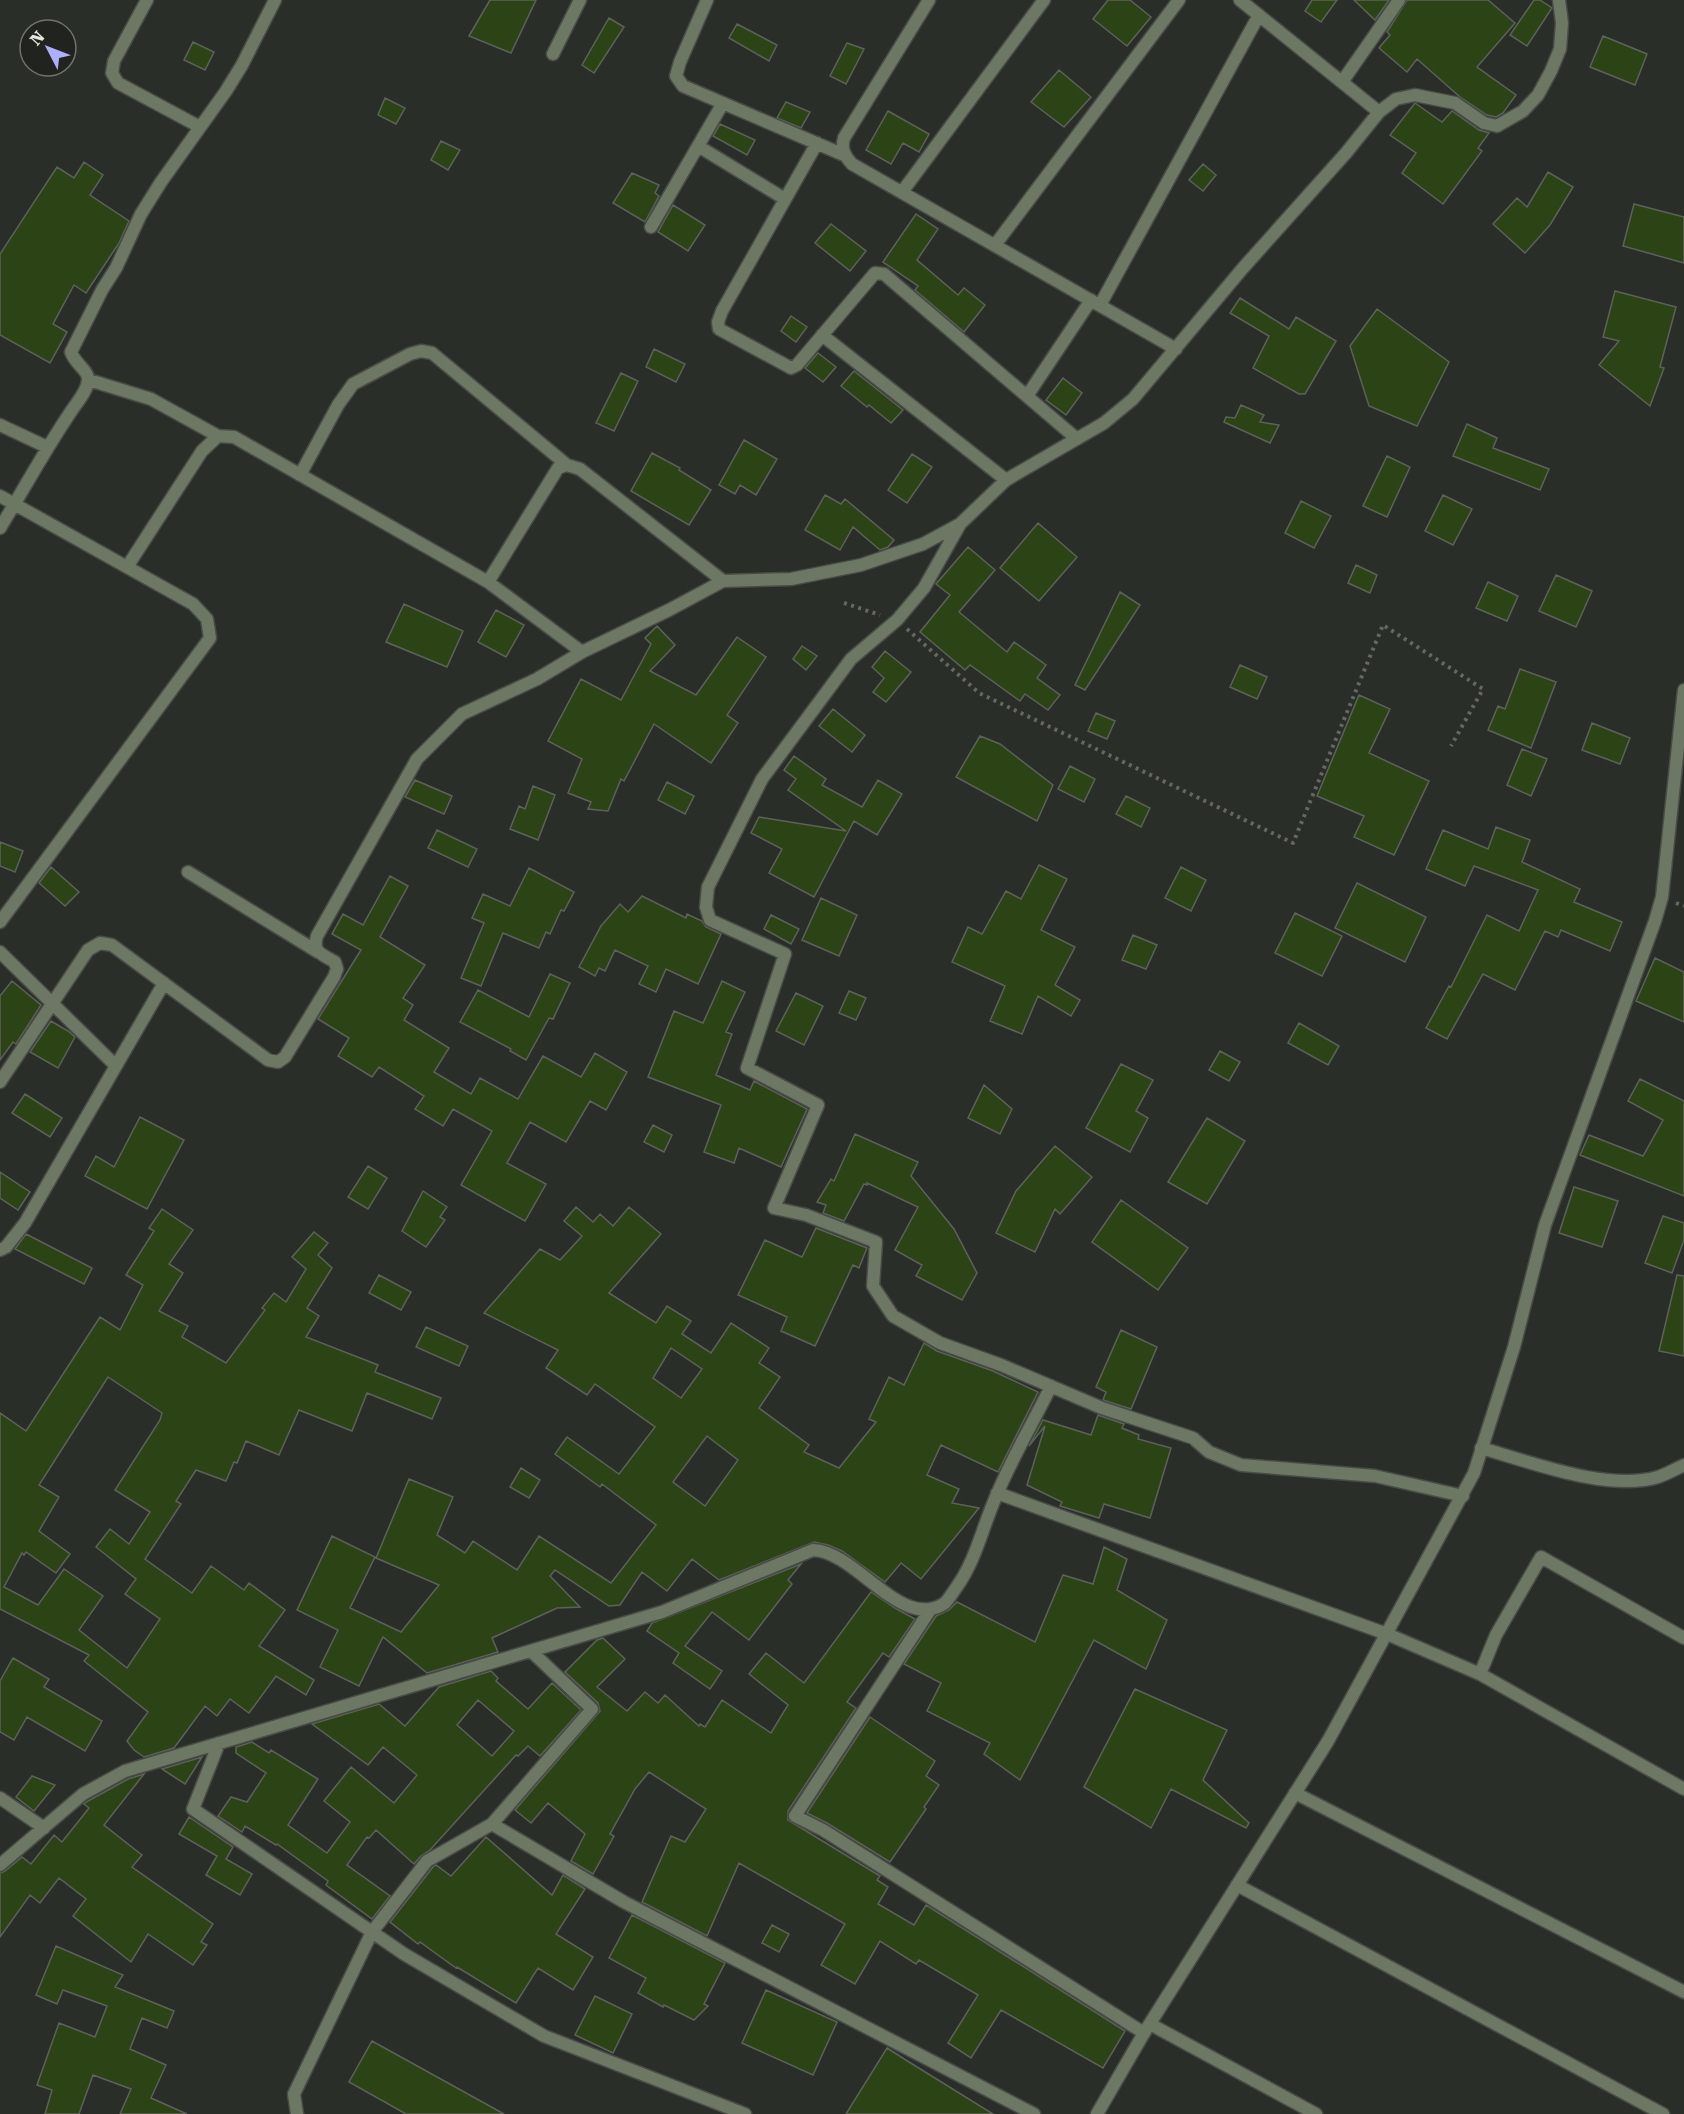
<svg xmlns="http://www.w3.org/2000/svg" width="1684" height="2114" viewBox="0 0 1684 2114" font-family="'Roboto Serif',serif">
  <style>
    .building { fill: #2c4415; stroke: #5d615b; stroke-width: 1.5; fill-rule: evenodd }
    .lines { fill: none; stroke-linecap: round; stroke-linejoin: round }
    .minor-casing { stroke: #484c46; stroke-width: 15 }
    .tertiary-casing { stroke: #484c46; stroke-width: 15 }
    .path { stroke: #646762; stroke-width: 4; stroke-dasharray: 3 4.5; stroke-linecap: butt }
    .minor { stroke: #6c7863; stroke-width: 12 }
    .tertiary { stroke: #6c7863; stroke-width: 12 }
  </style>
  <rect width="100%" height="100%" fill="#2a2e28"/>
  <path class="building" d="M490,0h46l-25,53 -42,-17z
    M1108,0h22l21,17 -24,29 -34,-27z
    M1312,0h25l-16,22 -16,-11z
    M1354,0h35l-14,20z
    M1407,0h81l27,23 -38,44 39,28 -13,18 -7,4 -9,-2 -27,-18 -43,-38 -10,13 -28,-24 11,-13 -3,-3z
    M1534,0h6l12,8 -25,38 -17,-11z
    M609,18l15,9 -30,46 -12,-8z
    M737,24l40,21 -8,16 -40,-23z
    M1603,36l44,18 -12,31 -45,-18z
    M193,42l21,10 -9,18 -21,-10z
    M847,43l17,6 -18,35 -16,-8z
    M1059,70l32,27 -27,30 -33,-25z
    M385,98l20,10 -9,16 -18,-9z
    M786,102l24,10 -9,16 -24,-10z
    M1415,103l27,19 10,-11 27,19 10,3 -11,15 4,3 -39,53 -41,-31 14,-20 -26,-18z
    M888,111l41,23 -10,18 -16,-9 -12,21 -25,-14z
    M720,124l35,16 -8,15 -34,-19z
    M441,141l19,9 -12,20 -17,-10z
    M84,162l19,13 -13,20 39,26 -10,22 -33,50 -12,-8 -21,39 14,8 -17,31 -50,-28v-81l57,-87 17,11z
    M1203,164l13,11 -13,16 -14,-11z
    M1548,172l25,15 -23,38 -25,28 -32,-29 24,-26 10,9z
    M632,173l27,12 -4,8 4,3 -14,26 -32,-19z
    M1634,204l50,13v46l-61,-17z
    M673,205l32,20 -17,26 -30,-19z
    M916,214l22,15 -21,31 41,35 6,-7 21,17 -21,27 -49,-42 3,-4 -35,-24z
    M831,224l35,27 -16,20 -35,-28z
    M1615,291l61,16 -16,60 4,1 -14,38 -51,-41 20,-24 -16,-4z
    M1240,298l49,31 7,-12 40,24 -31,53h-6l-46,-26 16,-32 -39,-23z
    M1377,309l72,53 -32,64 -48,-20 -19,-60z
    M791,316l16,11 -11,15 -15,-11z
    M654,349l31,15 -9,18 -30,-15z
    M818,353l18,14 -13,15 -18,-14z
    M854,371l49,39 -12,13 -22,-18 -2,2 -26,-21z
    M621,373l17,8 -24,50 -18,-8z
    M1063,378l19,15 -16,22 -20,-15z
    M1241,405l23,10 -4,7 19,3 -9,18 -46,-21 2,-5 9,1z
    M1467,424l30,14 -4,10 56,21 -9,21 -87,-34z
    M744,440l33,19 -21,36 -16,-10 -5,9 -16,-9z
    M652,453l28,15 -1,2 32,20 -22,35 -58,-34z
    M912,454l20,13 -25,36 -19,-13z
    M1387,456l23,11 -23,50 -24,-11z
    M825,495l16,9 4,-5 49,41 -6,7 -8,3 -27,-23 -13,23 -35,-20z
    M1443,495l29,14 -19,36 -28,-14z
    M1301,501l30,15 -17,32 -29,-15z
    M1038,523l39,34 -38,44 -39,-33z
    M968,547l27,23 -36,42 48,40 7,-10 32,23 -9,13 23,17 -12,15 -23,-16 -5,7 -50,-36 -5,5 -45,-38 30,-37 -14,-11z
    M1356,565l21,10 -7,18 -22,-10z
    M1556,575l36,16 -16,36 -37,-16z
    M1488,582l30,14 -11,25 -31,-13z
    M1120,592l20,13 -55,85 -10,-5z
    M404,604l59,27 -16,36 -61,-25z
    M496,610l28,15 -18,32 -28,-15z
    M657,626l18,19 -25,26 46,24 41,-58 29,20 -39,58 11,8 -27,40 -57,-39 -30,57 -3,-2 -13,32 -20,-2 3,-7 -23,-9 14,-34 -34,-18 33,-62 40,21 30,-56 -6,-6z
    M802,646l15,10 -11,14 -13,-11z
    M885,651l26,21 -25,30 -13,-10 11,-14 -12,-11z
    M1240,665l27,12 -10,22 -27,-12z
    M1520,669l36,13 -25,66 -43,-18 10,-24 7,3z
    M1359,695l31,14 -21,44 60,28 -35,74 -40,-18 10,-21 -47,-20z
    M833,709l32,26 -13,17 -33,-26z
    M1096,713l19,8 -8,18 -19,-8z
    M1592,723l38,15 -10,26 -38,-14z
    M980,736l20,8 53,41 -16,36 -81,-44z
    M1522,749l25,10 -16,37 -24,-11z
    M794,756l32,23 -4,6 40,22 16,-27 24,14 -25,41 -23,-14 -40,76 -45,-24 13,-24 -31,-16 8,-16 87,14 -58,-41 8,-11 -12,-9z
    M1070,766l25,13 -11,23 -26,-13z
    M415,780l37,16 -8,18 -39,-17z
    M667,782l27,14 -9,18 -27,-14z
    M533,786l22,9 -17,45 -28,-11 9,-23 6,3z
    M1126,796l24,12 -9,19 -25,-13z
    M1496,827l34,13 -8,22 58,27 -6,13 48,20 -12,29 -49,-21 -3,7 -13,-6 -30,59 -32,-16 -36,65 -21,-11 23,-42 2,1 36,-72 32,16 19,-41 -64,-24 -9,20 -39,-17 17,-39 45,19z
    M437,830l40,19 -9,18 -40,-19z
    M0,842l23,9 -8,21 -15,-6z
    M1039,865l28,14 -26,51 34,17 -20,38 25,15 -9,16 -33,-20 -16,38 -32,-13 15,-35 -53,-24 16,-35 14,7 24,-43 15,8z
    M51,867l28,25 -14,14 -26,-23z
    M1181,867l25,13 -15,31 -26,-13z
    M529,868l45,24 -10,19 -3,-1 -11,24 -4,-2 -7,16 -36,-15 -22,53 -20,-8 23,-55 -12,-5 11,-24 27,12z
    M390,876l18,10 -28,51 45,28 -22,33 10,7 -9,15 45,28 -15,24 37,22 9,-16 38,21 25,-43 38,21 14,-24 32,19 -21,38 -16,-9 -24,41 -36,-20 -23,41 39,21 -21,37 -64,-36 31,-54 -39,-22 -10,17 -28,-17 9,-13 -45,-29 -7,10 -34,-21 11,-18 -31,-19 43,-69 -29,-16 11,-20 20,11z
    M1357,883l69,34 -21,45 -70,-34z
    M642,896l44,22 1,-4 15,7 4,6 15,7 -23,50 -32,-15 -10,23 -17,-8 9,-18 -33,-16 -10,21 -6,-3 -4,8 -16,-9 22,-41 19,-22 8,8z
    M821,898l36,17 -18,41 -37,-16z
    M1295,913l47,23 -20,40 -47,-23z
    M771,915l28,14 -8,15 -27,-15z
    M1133,935l24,10 -11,24 -24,-9z
    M1655,958l29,14v50l-48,-21z
    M550,974l20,9 -17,36 -4,-1 -23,42 -16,-9 1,-2 -51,-27 18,-32 51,27z
    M12,981l29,24 -25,39 -3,-2 -13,18v-64z
    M722,981l23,11 -19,40 6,2 -16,41 34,15 4,-9 53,28 -26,58 -42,-19 -5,15 -30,-11 17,-47 -73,-28 26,-66 29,12z
    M849,991l17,7 -10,22 -17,-7z
    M796,993l27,13 -19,39 -28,-14z
    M51,1021l17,10 7,6 -17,31 -28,-16z
    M1299,1023l40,23 -11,19 -40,-22z
    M1220,1051l20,11 -11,19 -20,-11z
    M1121,1064l32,16 -17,31 12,7 -18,34 -44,-24z
    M1640,1079l44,22v95l-104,-41 9,-20 54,21 20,-36 -35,-19z
    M984,1085l28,24 -12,25 -32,-16z
    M25,1094l37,24 -12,19 -38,-24z
    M140,1117l44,23 -37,69 -62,-33 11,-20 18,11z
    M1207,1118l38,23 -38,63 -39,-22z
    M653,1125l19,10 -8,17 -20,-10z
    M855,1134l63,28 -7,14 43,53 23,44 -15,27 -46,-24 6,-11 -27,-15 23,-43 -51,-24v2l-3,-1 -20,37 -21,-8 3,-8 -9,-3 14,-23 3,2z
    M1055,1146l37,31 -32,37 -5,-5 -20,43 -39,-19 20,-42z
    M368,1166l19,12 -19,31 -20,-12z
    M0,1172l30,20 -12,18 -18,-12z
    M1574,1187l44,14 -16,46 -43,-14z
    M423,1191l24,16 -7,10 5,3 -19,27 -24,-16z
    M1121,1200l67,48 -30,42 -66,-48z
    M576,1207l17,15 7,-8 13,12 16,-19 32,27 -52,59 47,30 11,-17 24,15 -9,13 29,19 20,-30 38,25 -10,15 21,14 -21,31 50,37 -5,7 35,16 37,-46 -7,-3 20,-42 15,8 20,-42 13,8 56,20 45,21 -40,80 -57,-27 -14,30 32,14 -7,14 27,5 -58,71 -20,-16 -16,19 -43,-31 -14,-6 -14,-3 -95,38 -27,-21 -25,32 -25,-19 -22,33 -11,1 -54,-36 -5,6 30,31 -23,1 -65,30 6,14 -71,21 -44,-36 -24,49 -39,-19 18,-37 -41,-20 35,-74 43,21 -25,51 51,24 38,-47 -63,-27 33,-79 44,18 -16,38 28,18 8,-12 44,29 22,-34 72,47 45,-58 -54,-41 -2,3 -45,-33 12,-17 52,37 36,-47 -60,-43 -8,11 -41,-27 12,-18 -74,-37 56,-64 20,11 22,-24 -18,-15zM671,1348l31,21 -21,29 -28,-20zM707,1436l31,24 -33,46 -32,-24z
    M162,1209l31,21 -24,34 14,9 -24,38 29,15 -6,11 44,26 39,-53 -3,-2 12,-15 12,9 20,-33 -14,-12 22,-25 14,11 -10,12 14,13 -25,40 12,8 -13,21 72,28 -3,7 66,26 -9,21 -65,-26 -15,38 -53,-21 -20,45 -33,-14 -9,22 -3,-1 -8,19 -30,-11 -20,31 5,3 -36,55 47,34 19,-27 33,24 5,-7 36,27 -26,36 55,34 -8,15 -30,-19 -27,37 -19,-14 -13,17 -12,-10 -31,42 -30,9 -10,-7 -7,-9 21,-29 -64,-51 5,-6 -89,-46v-196l26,18 74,-114 20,13 23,-45 -17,-10 28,-44 -5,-3zM108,1377l54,36 -2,7 -45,70 35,22 -21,32 -19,-15 -14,18 40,32 -11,15 35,25 -33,49 -48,-38 24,-34 -39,-27 -26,36 -34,-18 18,-34 2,2 2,-3 30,21 14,-19 -31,-23 20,-34 -20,-12z
    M1663,1216l21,7v17l-12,33 -27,-10z
    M816,1228l51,20 -8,20 -6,-3 -38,81 -34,-15 6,-14 -49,-22 27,-55 37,17z
    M26,1234l66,34 -8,16 -69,-35z
    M379,1275l32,17 -10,18 -32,-17z
    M1677,1275l7,1v80l-25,-5z
    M426,1327l42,19 -9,20 -43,-19z
    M1121,1330l36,17 -26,62 -28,-9 3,-8 -10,-5z
    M1098,1415l26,9 -2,4 17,7 -1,4 33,9 -21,70 -46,-14 -5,14 -39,-12 2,-4 -35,-17 18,-59 -16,20 14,-26 48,15z
    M521,1468l19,12 -11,18 -19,-11z
    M1104,1547l23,12 -10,31 50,30 -21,49 -52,-29 -74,140 -36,-26 6,-11 -63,-32 14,-28 -37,-19 32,-48 13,-6 8,-8 78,40 28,-67 30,9z
    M801,1564l-13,16 4,4 -43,56 -37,-28 -27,34 37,25 -12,18 -37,-26 6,-10 -32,-22 5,-8z
    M871,1592l24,16 20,11 -26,38 -6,-4 -36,49 9,6 -68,103v9l92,56 -3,4 11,7 -10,17 36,21 12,-20 199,126 -22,37 -102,-58 -30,48 -23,-15 30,-48 -59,-35 -3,4 -36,-23 -25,43 -34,-19 24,-41 -106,-61 -32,73 -65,-34 29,-66 14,6 21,-33 -57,-37 -14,17 -25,45 4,2 -21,38 -22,-13 14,-27 -37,-31 -17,20 -16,-13 85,-99 -2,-8 -33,-31 32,-32 6,-2 22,21 -28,28 30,24 18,-19 13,11 7,-8 34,31 1,-2 5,3 17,-27 49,33 17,-28 -39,-31 17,-21 38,30z
    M13,1658l36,21 -5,8 58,34 -17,30 -58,-34 -13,23 -14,-8v-51z
    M491,1671l7,7 -2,3 32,28 24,-26 29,27 -41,46 -12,-10 -10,10 -2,-1 -86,95 -9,6 -7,8 -38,-34 -7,8 -2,-1 -20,28 43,31 -18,23 -46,-34 2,-4 -51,-37 -1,1 -31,-19 -3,6 -24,-16 13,-19 16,5 19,-29 -30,-20v-6l16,-5 17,11 2,-3 47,29 -30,46 39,28 23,-31 -26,-21 27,-34 43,36 23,-28 -34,-28 -15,18 -56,-41 67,-20 26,22 34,-39zM478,1700l36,31 -22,25 -35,-31z
    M1135,1689l92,41 -24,50 46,43 -3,5 -75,-39 -20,39 -67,-41z
    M870,1717l65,44 -9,15 13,9 -15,22 2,2 -36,53 -63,-39 -20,-10z
    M202,1757l-17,27 -23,-15z
    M144,1774l-40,51 38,30 -10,12 81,57 -12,18 6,3 -14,20 -45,-31 -17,28 -58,-46 13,-17 -27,-21 -19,25 -10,-8 -30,42v-64l5,-2 17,-14 9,7 23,-29 8,7 27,-34 -5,-4 4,-3 40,-22z
    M32,1776l23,9 -21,26 -18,-14z
    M189,1817l44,30 -7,12 26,15 -12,21 -34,-20 11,-19 -38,-22z
    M486,1837l66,58 11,-20 22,14 -29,45 37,23 -20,33 -35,-22 -22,35 -59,-36 -1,1 -36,-26 -2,2 -28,-22 43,-55 3,-2 15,11z
    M632,1915l93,48 -21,41 4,2 -14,14 -30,-15 -1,2 -25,-14 8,-15 -37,-20z
    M772,1925l17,9 -10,18 -17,-9z
    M56,1946l67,29 -8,12 59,24 -7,17 -25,-10 -12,31 36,16 -15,33 36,16h-67l11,-25 -38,-14 -14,39h-34l7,-24 -15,-5 22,-62 36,14 12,-31 -44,-16 -6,14 -21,-9z
    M766,1990l71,32 -24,53 -71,-32z
    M595,1996l37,18 -19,39 -38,-18z
    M372,2041l132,73h-98l-57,-32z
    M887,2048l22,14 84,52h-147z"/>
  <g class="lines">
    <defs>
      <path id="minor" d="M147,0l-33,61 -2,12 6,10 82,44
        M707,0l-27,62 -4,14 7,10 161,69
        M929,0l-85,138c-3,11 0,17 8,26l324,185
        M1240,0l139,112
        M553,54l27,-54
        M1342,82l57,-82
        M817,143l-95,168 -4,11 1,7 72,39 6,-3 78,-92 9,1 193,165
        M698,146l87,53
        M902,192l142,-192
        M651,227l72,-124
        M995,245l184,-245
        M1100,305l159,-290
        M822,335l184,145
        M89,380l62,19 67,37
        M1027,396l64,-96
        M0,425l47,22
        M300,475l38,-70 15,-21 57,-30 11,-3 11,2 135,112
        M0,496l193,108 14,15 3,19 -210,284
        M959,526l-35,62 -27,32 -46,39 -89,120 -54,108 -2,20 4,13 75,34 -38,114 71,37 -44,103 32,7 70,27 -3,44 20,30 47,27 61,22 101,43 91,30 16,14 32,13 134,11 88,20
        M0,528c24,-39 46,-80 72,-118 6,-9 17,-21 16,-32 -1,-9 -13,-14 -17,-26l31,-62 14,-22 25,-54 20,-32 65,-91 16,-26 33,-65
        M127,567l75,-116 16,-15 16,1 254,145 94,70
        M488,582l70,-114 9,-3 13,4 143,112
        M188,872l130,80
        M0,952l116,114
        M0,1082l88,-132 12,-7 12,2 156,115 10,2 7,-5 49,-80 3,-8 -2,-7c-13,-8 -23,-9 -18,-26l100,-177 45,-45 75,-35 45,-27 87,-42 54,-29 68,-2 70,-14 62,-21 37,-20 46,-44 98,-57 29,-24 110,-131 103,-115 33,-41 17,-13 19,-4 40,8 29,20 13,3 26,-15 15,-16 13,-24 9,-22 2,-26 -3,-23
        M0,1250l6,-3 19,-24 139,-240
        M1481,1448c50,14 127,44 177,29 9,-3 18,-8 26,-12
        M997,1493l390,141 93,40 204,115
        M930,1610l-135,206 28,14 321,203
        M1480,1674l16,-39 45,-78 143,81
        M219,1743l-26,66 211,145 140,82 201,78
        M1295,1793l389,199
        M0,1798l44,30
        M492,1824l132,78 410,212
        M0,1865l83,-71 42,-23 537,-159 151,-62c32,1 66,46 98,57 11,4 24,3 34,-4 4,-4 8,-11 11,-15 21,-29 27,-64 42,-96 15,-36 36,-71 53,-106
        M1237,1885l426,229
        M297,2114l-3,-20 78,-162 55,-71 65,-37 100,-115 -61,-58"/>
      <path id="tertiary" d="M1150,2024l166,90
        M1097,2114l47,-81 184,-292 146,-268 40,-126 31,-122 110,-304 7,-24 22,-207"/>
    </defs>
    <use href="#minor" class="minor-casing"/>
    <use href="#tertiary" class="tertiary-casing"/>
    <path class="path" d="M844,603l36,12
      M907,629l72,64 314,150 90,-218 100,64 -32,57
      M1676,903l8,3"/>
    <use href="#minor" class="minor"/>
    <use href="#tertiary" class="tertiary"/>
  </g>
  <g transform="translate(48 48) rotate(312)"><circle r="28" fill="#21241e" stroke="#6f726d" stroke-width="1.5"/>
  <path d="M0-4.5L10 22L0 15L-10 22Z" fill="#acaffb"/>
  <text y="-9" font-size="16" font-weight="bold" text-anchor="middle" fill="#e5e7e3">N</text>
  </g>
</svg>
